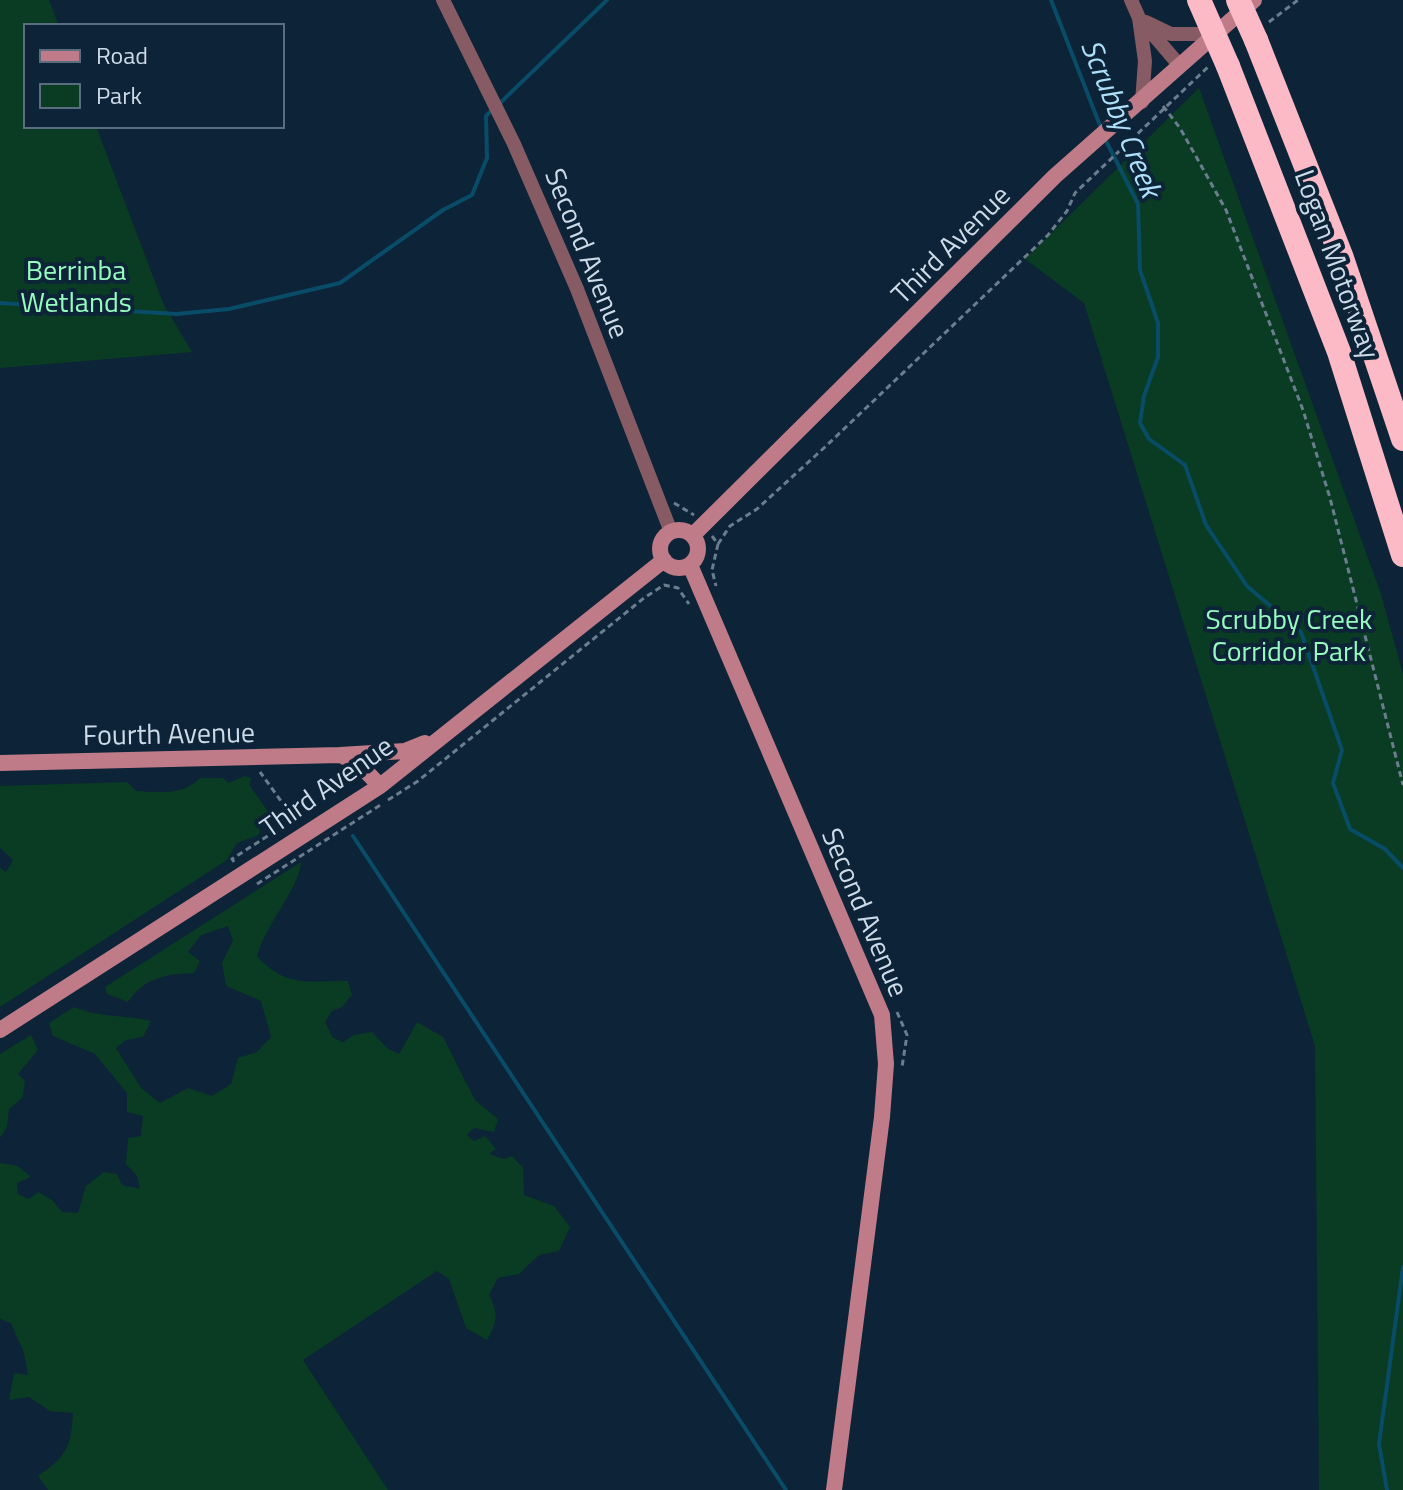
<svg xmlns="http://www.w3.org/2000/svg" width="1403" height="1490" viewBox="0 0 1403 1490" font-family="'Titillium Web',sans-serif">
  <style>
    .green { fill: #093c23 }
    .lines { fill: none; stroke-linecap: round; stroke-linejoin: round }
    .stream { stroke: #094c67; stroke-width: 4 }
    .path { stroke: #6b7d8f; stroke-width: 3; stroke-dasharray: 6 4; stroke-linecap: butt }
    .street { stroke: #865b63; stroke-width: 14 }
    .secondary { stroke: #bf7b88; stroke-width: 16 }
    .highway { stroke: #fbbac5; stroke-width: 24 }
    .highway-bridge { stroke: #fbbac5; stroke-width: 24 }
    .labels { text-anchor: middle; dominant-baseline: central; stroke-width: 8; stroke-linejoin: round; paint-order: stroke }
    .street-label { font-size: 28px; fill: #cddbe9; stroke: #0c2338 }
    .park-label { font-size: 28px; fill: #97fbbf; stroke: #0c2338 }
    .water-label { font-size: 30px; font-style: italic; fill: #afe0fa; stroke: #0c2338 }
  </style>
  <rect width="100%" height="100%" fill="#0c2338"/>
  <path class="green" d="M0,0h49l10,26h-33v100h70l67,177 29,49 -192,16z
    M1199,88l182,506 22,80v816h-84l-4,-444 -231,-743 -59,-44z
    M245,776l6,2 -1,8 22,31 -4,9 -8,1 -1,8 -22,8 -10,17 -227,147v-139l6,4 7,-12 -13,-12v-62l127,-4 9,9c23,1 47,5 64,-13h23l5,5z
    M301,862c-1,25 -35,62 -44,94 29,32 51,25 91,25l4,14 -10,12 -10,4 -7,11 8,16 10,4 11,-7 18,-3 15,16 12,6 18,-32 26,15 32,63 23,19 -4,13 -20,-4 -7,7 7,6 11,-5 11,13 -7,5 15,5 8,-3 11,12 1,27 30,11 16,21 -11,24 -20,4 -20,19 -21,4 -9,17c10,18 8,28 -2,45l-21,-12 -17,-49 -12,-8 -134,89 85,130h-340l-10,-14c29,-20 33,-29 35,-63l-23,-2 -21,-14 -20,3 5,-27 14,2 -4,-22 -13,-30 -11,-4v-156l18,3 13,11 -14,6 1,11 11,5 9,-7 14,8 10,12 16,1 8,-27 18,-14 13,2 5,11 18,4 -3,-13 -11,-12 2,-26 13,-2 2,-20 -16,-4v-19l-32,-39 -42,-18 -4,-13 25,-16c23,10 51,8 77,14l-8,16 -17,3 -10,8 25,40 19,15 28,-15 24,8 19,-12 7,-26 19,-6 14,-15 -10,-36 -35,-15 -4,-23 11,-22 -5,-15 -27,9 -13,17 12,9 -6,12c-28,1 -50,5 -66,29l-21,-8 -2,-7z
    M31,1035l7,15 -20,24 7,7 -2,16 -14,12 -2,18 -7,11v-84z"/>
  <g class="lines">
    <path class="stream" d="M1051,0l50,128
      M499,104l108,-104
      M1104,137l34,67 2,66 18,53v34l-14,39 -4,27 9,16 36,26 21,60 41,61 54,46 41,118 -9,33 17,46 35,20 18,19
      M0,303l176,11 53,-5 111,-26 103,-73 29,-15 15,-37 -1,-42 6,-6
      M353,836l433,654
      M1387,1490l-8,-46 24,-177"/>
    <path class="path" d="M1269,22l29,-22
      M1163,106l17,22 46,82 77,200 27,88 73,287
      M674,503l20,12
      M712,536l6,8 -6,26 4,16
      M718,544l12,-18 27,-17 68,-62 223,-212 19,-24 8,-18 133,-126
      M388,800l30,-19 226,-183 20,-13 14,3 11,16
      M234,862l-2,-3 62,-40 -34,-47
      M257,884l125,-80
      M897,1012l10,23 -5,32"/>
    <path class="street" d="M443,0l71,144 63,145 94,243
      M1131,0l8,18 41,48
      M1139,18l6,43 -3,41
      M1146,22l25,12h43"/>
    <path class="secondary" d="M660 549a19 19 0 1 1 38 0a19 19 0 1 1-38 0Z
      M693,535l362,-359 199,-176
      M690,565l192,450 4,49 -4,53 -48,373
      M341,755l20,11 19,20
      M0,763l340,-8 65,-4 20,-8
      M0,1030l380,-244 284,-226"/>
    <path class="highway" d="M1256,40l86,218 61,181
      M1228,66l111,286 64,203"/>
    <path class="highway-bridge" d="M1199,0l29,66
      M1238,0l18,40"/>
  </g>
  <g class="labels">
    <g class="street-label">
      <text transform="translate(950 244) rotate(-45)">Third Avenue</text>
      <text transform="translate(588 253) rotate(68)">Second Avenue</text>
      <text transform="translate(1338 264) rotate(70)">Logan Motorway</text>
      <text transform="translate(169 733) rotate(-1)">Fourth Avenue</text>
      <text transform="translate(326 786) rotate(-35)">Third Avenue</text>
      <text transform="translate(866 912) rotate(67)">Second Avenue</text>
    </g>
    <g class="park-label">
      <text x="76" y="269">Berrinba<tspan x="76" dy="32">Wetlands</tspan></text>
      <text x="1289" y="618">Scrubby Creek<tspan x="1289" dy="32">Corridor Park</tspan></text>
    </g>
    <g class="water-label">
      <text transform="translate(1122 118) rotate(68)">Scrubby Creek</text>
    </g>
  </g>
  <rect x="24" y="24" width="260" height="104" fill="#0c2338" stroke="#596d7f" stroke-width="2"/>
  <rect x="40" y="50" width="40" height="12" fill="#bf7b88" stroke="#596d7f" stroke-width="2"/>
  <text x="96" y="64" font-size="24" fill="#cddbe9">Road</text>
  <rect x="40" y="84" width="40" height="24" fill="#093c23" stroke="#596d7f" stroke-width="2"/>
  <text x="96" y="104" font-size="24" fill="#cddbe9">Park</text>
</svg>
